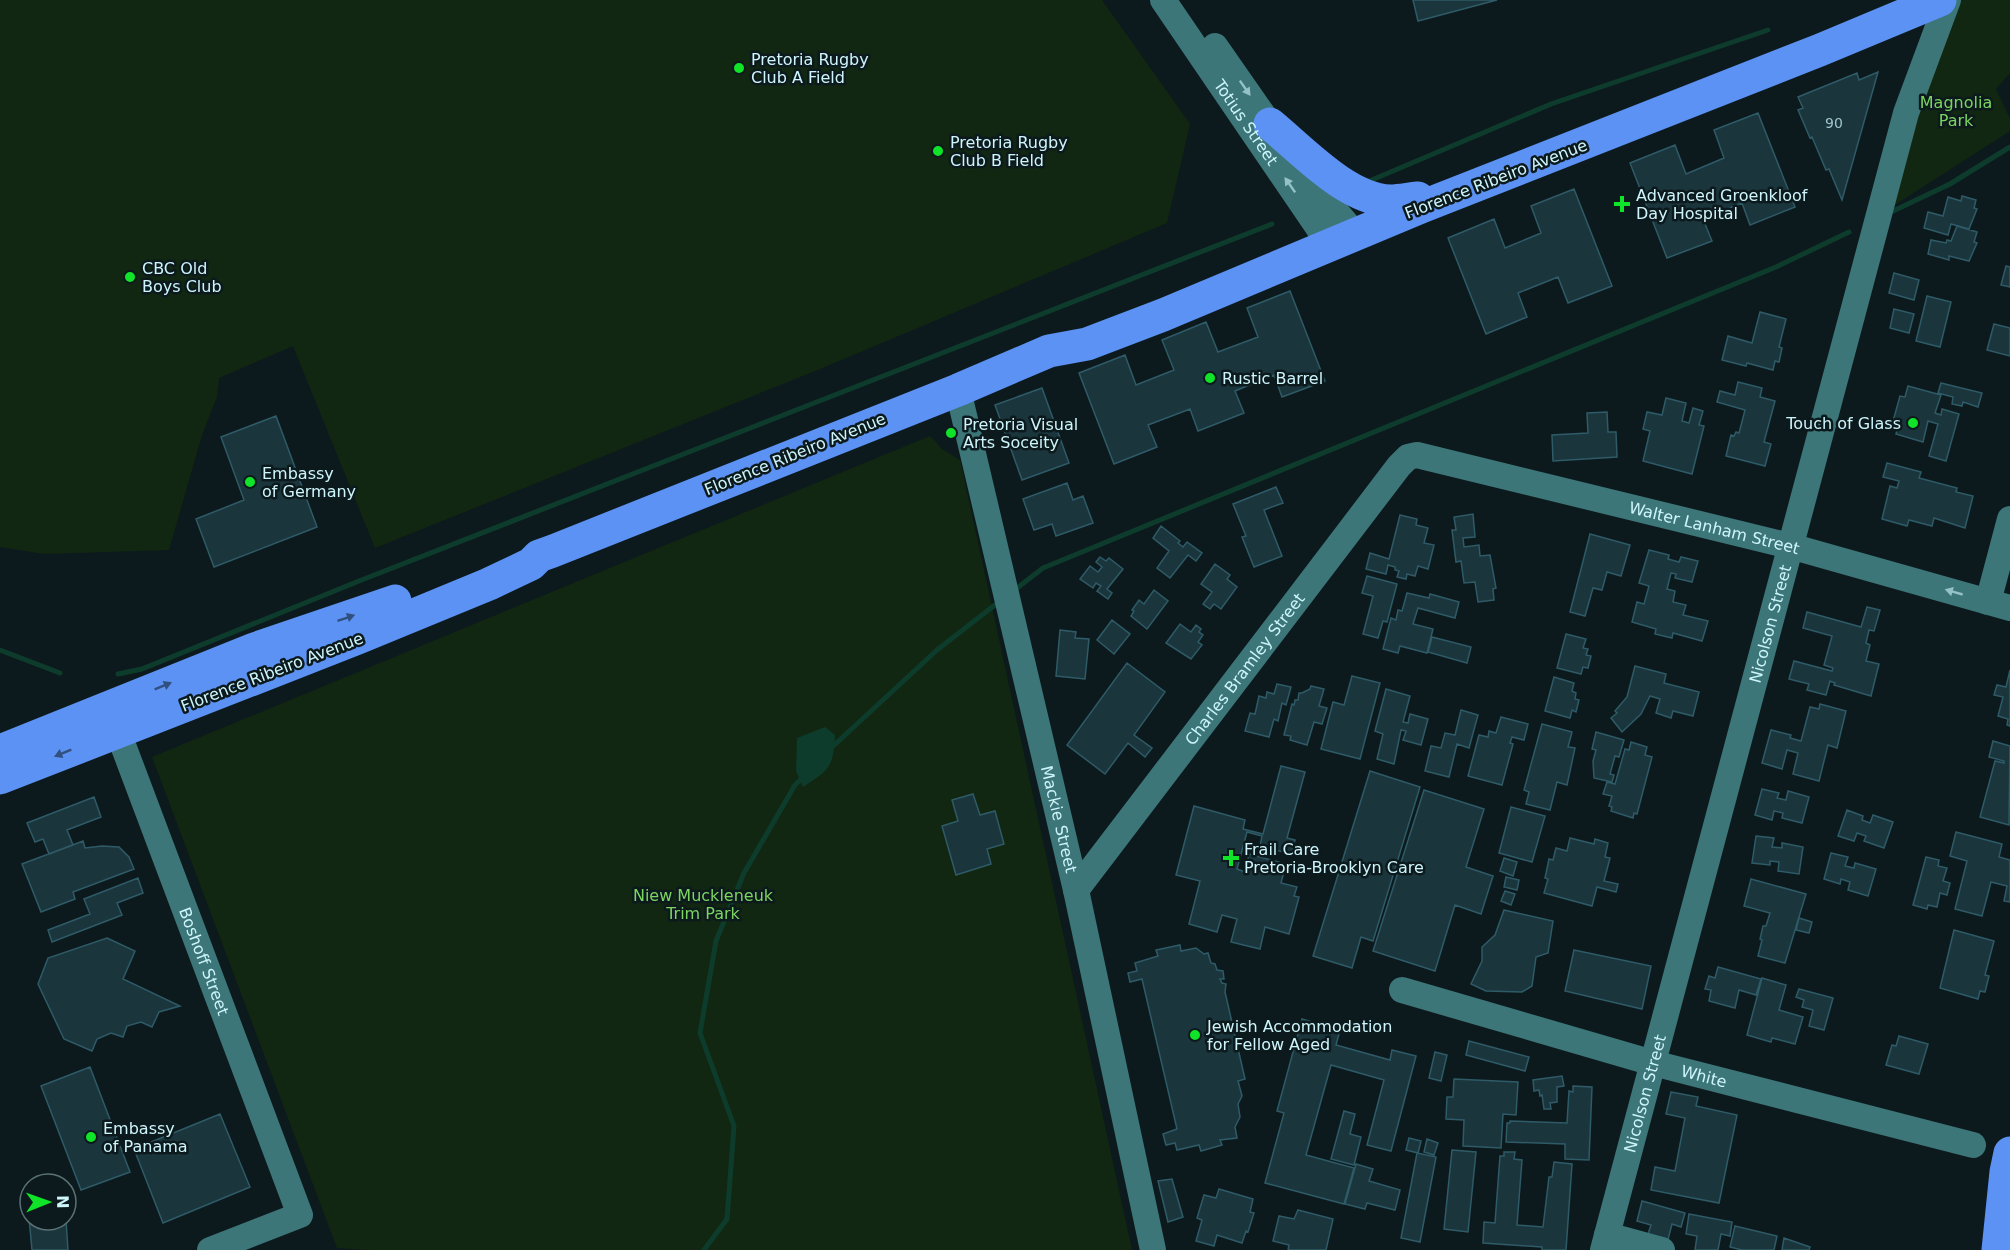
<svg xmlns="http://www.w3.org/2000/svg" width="2010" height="1250" viewBox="0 0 2010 1250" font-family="'DejaVu Sans',sans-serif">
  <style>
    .green { fill: #112711 }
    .water { fill: #0e3c2c }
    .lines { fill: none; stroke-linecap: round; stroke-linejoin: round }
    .stream { stroke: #0e3c2c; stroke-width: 5 }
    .building { fill: #1b353d; stroke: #2e5b67; stroke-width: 1.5 }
    .minor { stroke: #3c7679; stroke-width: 26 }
    .major { stroke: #5c92f4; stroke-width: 33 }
    .oneway { fill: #93c2c7 }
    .oneway2 { fill: #31507e }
    .poi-dot { fill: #10e429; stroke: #0d1a1d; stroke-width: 2 }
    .labels { text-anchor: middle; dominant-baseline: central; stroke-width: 5; stroke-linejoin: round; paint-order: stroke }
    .number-label { font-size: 14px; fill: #a0c5cc }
    .poi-label { font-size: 16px; fill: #cdf5fb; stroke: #0d1a1d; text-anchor: start }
    .park-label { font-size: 16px; fill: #7bd55f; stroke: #0d1a1d }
    .street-label { font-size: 16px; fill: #cdf5fb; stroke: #0d1a1d }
  </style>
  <rect width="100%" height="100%" fill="#0d1a1d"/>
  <path class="green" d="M0,0h1102l88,124 -23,99 -347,146 -445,179 -82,-202 -74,32 -2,19 -15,38 -33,115 -125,4 -44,-7z
    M1960,0h50v73l-14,16 14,30v12l-134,86 65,-209z
    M930,436l12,13 18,11 172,790h-763l-32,-2 -185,-491z"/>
  <path class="water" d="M825,727l10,8c-2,33 -5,34 -32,52l-7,-16 1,-33z"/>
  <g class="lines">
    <path class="stream" d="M1367,182l184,-78 217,-74
      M1891,212l59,-28 60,-37
      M1012,592l31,-24 733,-301 73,-35
      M0,650l60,23
      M118,674l24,-5 217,-88 913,-357
      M831,748l106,-98 63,-49
      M704,1250l23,-31 7,-93 -34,-93 16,-92 28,-68 51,-88 8,-8"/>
  </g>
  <path class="building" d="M1413,0h84l-79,21z
    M1878,72l-36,128 -13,-31 -3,1 -14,-33 -2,1 -12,-28 5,-2 -5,-11 59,-24 2,7z
    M1758,113l37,94 -45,18 -8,-22 -39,16 9,22 -45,17 -37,-95 45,-18 11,29 38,-16 -10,-28z
    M1574,189l38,97 -44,17 -10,-26 -40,16 9,24 -41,17 -38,-96 46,-19 11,29 36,-15 -10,-27z
    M1962,196l14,4 -2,8 3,1 -8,20 -18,-5 -3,11 -24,-7 4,-16 15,4 5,-19 13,4z
    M1957,226l20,6 -3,10 3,1 -8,18 -20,-5v4l-21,-6 3,-14 15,3 1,-3 4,1z
    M2006,266l4,1v20l-9,-2z
    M1894,273l25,7 -5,20 -25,-7z
    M1290,291l35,90 -43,16 -8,-22 -39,16 9,22 -46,18 -8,-22 -42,16 9,22 -43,17 -35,-91 46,-18 11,30 38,-15 -12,-30 44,-18 12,30 40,-15 -11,-29z
    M1927,296l24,6 -11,45 -24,-6z
    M1894,309l20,5 -5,19 -19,-5z
    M1760,312l26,7 -7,28 3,1 -3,14 -4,-1 -2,9 -26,-7 -1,3 -24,-6 6,-24 24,7z
    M1994,324l16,4v28l-23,-6z
    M1738,382l24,6 -2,9 15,4 -11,41 7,2 -6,22 -39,-10 5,-21 3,1 2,-4 3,1 6,-23 -28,-8 3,-11 15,4z
    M1941,383l41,10 -4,14 -15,-5 -1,4 -10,-2 1,-7 -15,-4z
    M1908,386l33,9 -6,18 6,2 1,-6 17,5 -13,47 -17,-5 9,-32 -10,-3 -5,21 -27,-8 3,-11 -6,-2 7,-25 5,1z
    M1042,388l27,75 -47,17 -27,-75z
    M1666,398l20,5 -4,18 7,2 4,-15 10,3 -4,14 5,1 -12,48 -49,-13 7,-30 -7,-2 4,-17 15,3z
    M1607,412l1,20h8l1,25 -64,4 -1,-26 36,-2 -1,-20z
    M276,416l41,111 -103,40 -18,-48 48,-19 -23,-63z
    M1887,463l34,9 -2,6 38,10 -1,4 17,4 -8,32 -31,-10 -2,8 -23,-6 -2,6 -25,-7 8,-33 7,2 2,-7 -16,-4z
    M1067,483l6,17 10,-4 10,27 -37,13 -4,-12 -18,6 -11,-31z
    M1276,487l7,16 -19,7 18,46 -28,11 -12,-30 4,-1 -13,-32z
    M1473,514l2,23 -12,1 1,9 15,-2 1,11 10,-1 6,33 -3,1 1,11 -16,2 -3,-20 -11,1 -3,-22 -5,1 -4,-32h4l-2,-13z
    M1400,515l17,4 -1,6 12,3 -4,15 10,2 -6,24 -10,-3 -3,10 -8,-2 -1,5 -9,-2 2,-6 -4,-1v-3l-7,-2 -2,9 -20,-5 4,-16 19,6z
    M1161,526l19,15 -2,2 5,4 4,-5 15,11 -6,8 -8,-6 -18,23 -13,-10 12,-17 -16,-13z
    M1590,534l40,11 -9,31 -14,-4 -5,18 -9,-2 -8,28 -15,-4z
    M1649,550l20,5 -1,4 11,3 2,-5 17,4 -6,21 -17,-4 1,-4 -5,-1 -4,16 8,2 -2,11 13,3 -3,10 25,6 -6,20 -29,-8 -1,5 -17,-4 1,-5 -24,-7 5,-20 7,2 5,-18 -10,-3z
    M1100,557l6,4 3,-3 14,11 -16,20 5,4 -4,6 -11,-8 4,-5 -5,-3 -3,5 -13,-9 10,-13 8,6 4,-5 -6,-5z
    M1215,564l15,11 -3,4 10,8 -16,22 -7,-5 -4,5 -7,-5 9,-12 -11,-8z
    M1367,576l30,8 -10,38 -4,-1 -5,17 -15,-4 10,-38 -11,-3z
    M1154,590l14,11 -21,28 -16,-13 3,-5 -2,-1 7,-10 5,4z
    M1407,593l22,5 1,-4 29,8 -4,16 -37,-10 -5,16 20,5 -6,24 -27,-7 -2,7 -15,-4 8,-31 5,2 2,-10 4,1z
    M1867,607l13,3 -6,21 -5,-1 -3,13 4,2 -4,16 13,3 -8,32 -37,-11 1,-2 -5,-2 -4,14 -19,-5 2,-6 -20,-5 5,-18 38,10 1,-3 -9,-3 8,-29 -29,-8 4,-16 54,15z
    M1112,620l18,14 -16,20 -17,-14z
    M1180,624l11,8 5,-7 5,4 -2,3 4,3 -5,7 4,3 -11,14 -25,-16z
    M1060,630l16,2 -1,6 14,1 -4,40 -29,-3z
    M1566,634l20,5 -3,9 5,1 -2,6 5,1 -3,12 -5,-1 -2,7 -24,-6z
    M1432,637l39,10 -4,16 -39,-11z
    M1127,663l38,29 -31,43 18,13 -7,9 -17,-14 -23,31 -38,-29z
    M1635,666l31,8 -2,9 35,9 -6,24 -20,-5 -2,7 -15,-5 4,-14 -10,-3 -9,18 -19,18 -11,-14 6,-5 -2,-2 12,-14z
    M2010,670v56l-3,-1 1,-6 -10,-3 5,-19 -9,-2 3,-10 9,2z
    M1352,676l28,7 -20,76 -39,-10 12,-47 11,3z
    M1554,677l20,6 -2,8 4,2 -1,6 4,1 -3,12 -4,-2 -2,8 -25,-7z
    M1277,684l14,3 -5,18 -4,-2 -4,18 -4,-2 -5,18 -24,-6 5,-18 5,1 4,-18 7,2 1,-6 7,2z
    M1311,686l13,3 -5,17 8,2 -5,16 -8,-2 -7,23 -17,-5 1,-4 -7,-1 8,-31 2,1 1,-5h3l1,-7h3l8,-4z
    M1386,689l24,7 -7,26 5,1 2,-9 18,5 -7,26 -18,-5 3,-9 -5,-1 -7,34 -17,-5 6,-25 -8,-3z
    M1820,704l26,7 -9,37 -9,-3 -9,36 -26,-7 5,-21 -11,-3 -5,19 -20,-6 9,-33 20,5 -1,3 11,3 9,-34 9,2z
    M1461,710l17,5 -9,33 -12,-4 -8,33 -24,-6 6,-25 10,2 4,-15 10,2z
    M1501,717l27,7 -4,16 -12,-3 -2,6 3,1 -11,41 -34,-9 11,-41 9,2 1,-6 7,2z
    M1542,724l30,8 -4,15 7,1 -8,37 -10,-3 -7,28 -24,-6 3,-12 -5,-2z
    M1596,732l28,8 -5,17 -4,-1 -5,18 4,1 -2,7 -18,-4 -1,-17 3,-11 -4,-1z
    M1993,741l17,5 -1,79 -29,-8 15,-56 9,2v-2l-15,-4z
    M1631,742l16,5 -2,8 7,2 -15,57 -3,-1 -1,5 -22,-7 1,-4 -3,-1 3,-10 -9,-2 4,-12 8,2 10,-35 4,1z
    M1281,766l24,6 -18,66 8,2 -4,14 -31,-8 2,-10 -15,-4 -10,37 8,3 4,-18 37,10 -5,19 16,4 -3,9 5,1 -10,37 -24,-7 -5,22 -29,-7 6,-23 -15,-4 -5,17 -28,-8 11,-43 -24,-6 18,-69 51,14 -2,9 20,5z
    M1370,771l50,16 -47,154 -12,-4 -9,31 -39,-12z
    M1762,789l17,4 -2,5 9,2 2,-9 21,6 -7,26 -20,-5 1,-5 -9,-2 -2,9 -17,-5z
    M1424,790l60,19 -18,58 27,9 -12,38 -26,-9 -20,66 -62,-20z
    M973,794l7,21 15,-4 9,33 -17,5 4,15 -35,11 -14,-49 16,-5 -6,-21z
    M94,797l7,20 -34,13 6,15 -24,9 -6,-15 -8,3 -8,-19z
    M1511,807l34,9 -13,46 -33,-9z
    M1847,810l16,6 -1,4 8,3 3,-8 20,7 -9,26 -20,-7 2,-5 -9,-3 -3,8 -16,-5z
    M1956,832l46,12 -3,13 11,3v42l-6,-1 3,-15 -16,-4 -9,34 -27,-7 12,-48 -17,-5z
    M1756,836l18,2 -2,9 10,1v-5l21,4 -4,27 -21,-3 1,-9 -9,-1v4l-18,-2z
    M1570,838l24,6 1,-5 13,4 -3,14 5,1 -6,23 14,3 -2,8 -19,-5 -5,19 -48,-13 4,-14 -3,-1 4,-19 4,1 3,-12 11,3z
    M83,841l2,7 17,-2 17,1 10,10 5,12 -61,23 2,7 -34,13 -19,-48z
    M1831,853l17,4 -3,9 9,2 1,-5 21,6 -8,27 -20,-6 2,-8 -9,-3 -1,5 -16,-5z
    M1926,857l13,3 -1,6 9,2 -4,13 7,2 -3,12 -7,-2 -3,14 -9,-2 -1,4 -14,-4z
    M1504,858l13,4 -4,14 -13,-5z
    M1506,877l13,3 -2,10 -13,-3z
    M138,878l5,15 -26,10 5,12 -70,27 -4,-12 42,-16 -6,-15z
    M1751,879l55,15 -21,69 -27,-7 4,-16 -2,-1 3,-13h3l4,-13 -26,-7z
    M1505,891l10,3 -4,11 -10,-4z
    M1504,910l49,11 -5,32 -12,4 -4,29 -10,6 -36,-1 -15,-7 11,-23v-14l13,-12z
    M1799,918l13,4 -3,11 -13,-3z
    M1954,930l40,11 -9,34 4,1 -4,16 -5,-1 -2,8 -38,-11z
    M107,938l28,13 -12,28 57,27 -21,6 -7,15 -11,-5 -14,4 -4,11 -12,-4 -14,6 -5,12 -28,-12 -26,-55 10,-26z
    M1180,945l1,6 15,-3 8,6 4,-1 3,10 4,1 2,6 6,1 1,8h-4l2,4 4,1 -1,8 20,87 -7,2 4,15 -4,8 2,13 -5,10 2,11 -17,2 2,5 -21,6 -2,-6 -22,5 -2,-7 -9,2 -3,-11 14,-5 -35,-150 -12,3 -2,-9 9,-2 -2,-8 23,-7 -2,-6z
    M1574,950l77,16 -9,43 -77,-18z
    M1718,967l43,12 -5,16 -17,-5 -4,18 -26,-7 2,-11 -6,-1 4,-13 6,2z
    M1762,978l24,7 -7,25 24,7 -8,27 -23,-6 -1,4 -24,-7z
    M1799,989l34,9 -9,32 -15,-4 4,-16 -11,-3 2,-7 -8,-3z
    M1302,1019l38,11 -4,15 54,15 2,-10 24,6 -25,95 -24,-6 17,-65 -53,-15 -25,90 48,13 -10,36 -79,-21 19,-70 -7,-2z
    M1899,1036l29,8 -9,30 -33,-9 6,-20 4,1z
    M1469,1041l60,16 -4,14 -59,-16z
    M1435,1052l12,3 -6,26 -12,-3z
    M90,1067l40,105 -49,18 -40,-104z
    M1562,1076l2,10 -7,1v15l-7,1 1,6h-7l-2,-14 -2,1 -1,-6 -5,1 -1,-11z
    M1454,1079l64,3 -2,33 -13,-1 -2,34 -38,-2 1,-26 -18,-1 1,-22h6z
    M1573,1086l19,1 -3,73 -24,-1v-15l-59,-2 1,-19h3v-2l57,2 2,-32 4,1z
    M1671,1092l27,5 -2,9 41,9 -18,88 -68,-13 4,-23 20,4 10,-53 -19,-4z
    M1344,1111l11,3 -5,20 11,3 -7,28 -23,-6z
    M220,1114l30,73 -87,36 -29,-74z
    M1409,1138l12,3 -3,12 -12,-3z
    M1427,1139l11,4 -4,12 -10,-3z
    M1452,1150l24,2 -8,80 -24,-3z
    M1504,1152h11l-1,7 8,1 -5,65 26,2 6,-50h3l2,-15 18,2 -6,86h-24v-3l-59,-4 1,-21 11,1 5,-67h4z
    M1417,1153l19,4 -16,85 -19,-4z
    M1356,1164l17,5 -4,12 31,9 -5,20 -28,-7 -2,6 -20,-5z
    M1172,1179l11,38 -15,5 -10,-41z
    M1219,1189l34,10 -3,13 4,1 -6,19 -2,-1 -4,12 -25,-8 -3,11 -18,-5 6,-21 -5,-2 7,-23 12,3z
    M27,1196h3v24h36l2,30h-36z
    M1642,1201l43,12 -4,14 -9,-3 -5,19 -20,-6 4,-12 -14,-4z
    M1298,1210l35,9 -7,31h-38l1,-5 -16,-4 6,-25 15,3z
    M1689,1214l43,8 -2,14 -9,-2 -3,16h-23l2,-14 -11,-2z
    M1735,1226l42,10 -3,14h-32l-12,-3z
    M1784,1238l26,9 -1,3h-27z"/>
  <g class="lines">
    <g class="minor">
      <path id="s1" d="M1163,0l167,245"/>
      <path d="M1215,46l90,129 50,59"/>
      <path id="s2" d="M958,390l118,500 77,360"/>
      <path d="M1988,602l22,-83"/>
      <path id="s3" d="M112,716l188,499 -90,35"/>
      <path id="s4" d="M1076,890l323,-424 9,-9 9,-2 373,91 220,62"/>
      <path id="s5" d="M1402,990l251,73 320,82"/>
      <path d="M1607,1235l55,15"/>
      <path id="s6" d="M1603,1250l303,-1137 42,-113"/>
    </g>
    <path class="major" d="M1270,124c32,26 76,75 120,77 9,0 18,-2 28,-3
      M0,751l254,-102 141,-48
      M0,778l358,-140 131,-54 42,-20 8,-8 14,-5 405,-161 91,-39 38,-7 76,-29 258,-108 399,-157 120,-50
      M1998,1250l8,-78 4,-19"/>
  </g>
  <defs><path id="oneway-solid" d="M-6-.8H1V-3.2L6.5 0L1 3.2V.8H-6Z" transform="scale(1.5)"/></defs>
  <g class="oneway">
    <use href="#oneway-solid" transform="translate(1245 88) rotate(55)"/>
    <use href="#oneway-solid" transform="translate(1290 185) rotate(-125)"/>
    <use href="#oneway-solid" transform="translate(1954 592) rotate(-164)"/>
  </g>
  <g class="oneway2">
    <use href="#oneway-solid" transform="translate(346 618) rotate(-19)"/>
    <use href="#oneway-solid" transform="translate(163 686) rotate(-22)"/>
    <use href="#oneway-solid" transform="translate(63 753) rotate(158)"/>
  </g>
  <g class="poi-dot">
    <circle cx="739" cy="68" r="6"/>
    <circle cx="938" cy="151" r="6"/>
    <path d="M1619 195h6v6h6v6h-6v6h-6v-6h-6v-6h6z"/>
    <circle cx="130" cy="277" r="6"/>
    <circle cx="1210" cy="378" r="6"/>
    <circle cx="1913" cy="423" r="6"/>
    <circle cx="951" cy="433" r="6"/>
    <circle cx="250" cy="482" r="6"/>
    <path d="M1228 849h6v6h6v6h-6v6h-6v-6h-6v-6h6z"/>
    <circle cx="1195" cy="1035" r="6"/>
    <circle cx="91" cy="1137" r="6"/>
  </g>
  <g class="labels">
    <g class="number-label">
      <text x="1834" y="123">90</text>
    </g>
    <g class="poi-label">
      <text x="751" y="59">Pretoria Rugby<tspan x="751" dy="18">Club A Field</tspan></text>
      <text x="950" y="142">Pretoria Rugby<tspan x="950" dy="18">Club B Field</tspan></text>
      <text x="1636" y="195">Advanced Groenkloof<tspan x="1636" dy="18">Day Hospital</tspan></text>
      <text x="142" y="268">CBC Old<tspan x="142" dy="18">Boys Club</tspan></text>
      <text x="1222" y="378">Rustic Barrel</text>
      <text x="1901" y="423" text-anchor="end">Touch of Glass</text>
      <text x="963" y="424">Pretoria Visual<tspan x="963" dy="18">Arts Soceity</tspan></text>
      <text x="262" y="473">Embassy<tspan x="262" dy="18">of Germany</tspan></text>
      <text x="1244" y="849">Frail Care<tspan x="1244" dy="18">Pretoria-Brooklyn Care</tspan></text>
      <text x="1207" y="1026">Jewish Accommodation<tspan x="1207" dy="18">for Fellow Aged</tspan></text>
      <text x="103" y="1128">Embassy<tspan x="103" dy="18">of Panama</tspan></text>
    </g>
    <g class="park-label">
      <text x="1956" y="102">Magnolia<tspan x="1956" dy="18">Park</tspan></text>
      <text x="703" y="895">Niew Muckleneuk<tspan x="703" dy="18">Trim Park</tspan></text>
    </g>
    <g class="street-label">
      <text stroke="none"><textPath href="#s1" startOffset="148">Totius Street</textPath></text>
      <text transform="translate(1496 179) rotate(-21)">Florence Ribeiro Avenue</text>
      <text transform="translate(795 454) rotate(-22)">Florence Ribeiro Avenue</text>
      <text stroke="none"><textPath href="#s4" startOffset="861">Walter Lanham Street</textPath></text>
      <text stroke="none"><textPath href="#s6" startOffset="648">Nicolson Street</textPath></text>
      <text stroke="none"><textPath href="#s4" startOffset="278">Charles Bramley Street</textPath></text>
      <text transform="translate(272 672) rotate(-21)">Florence Ribeiro Avenue</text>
      <text stroke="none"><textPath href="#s2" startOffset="441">Mackie Street</textPath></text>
      <text stroke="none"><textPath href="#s3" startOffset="262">Boshoff Street</textPath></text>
      <text stroke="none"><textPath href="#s5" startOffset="314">White</textPath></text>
      <text stroke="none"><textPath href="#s6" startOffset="162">Nicolson Street</textPath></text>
    </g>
  </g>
  <g transform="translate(48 1202) rotate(89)"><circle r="28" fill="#0d1a1d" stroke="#5a7276" stroke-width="1.5"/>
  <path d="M0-4.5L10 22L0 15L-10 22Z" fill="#10e429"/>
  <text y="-9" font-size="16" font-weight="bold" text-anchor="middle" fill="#cdf5fb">N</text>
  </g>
</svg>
